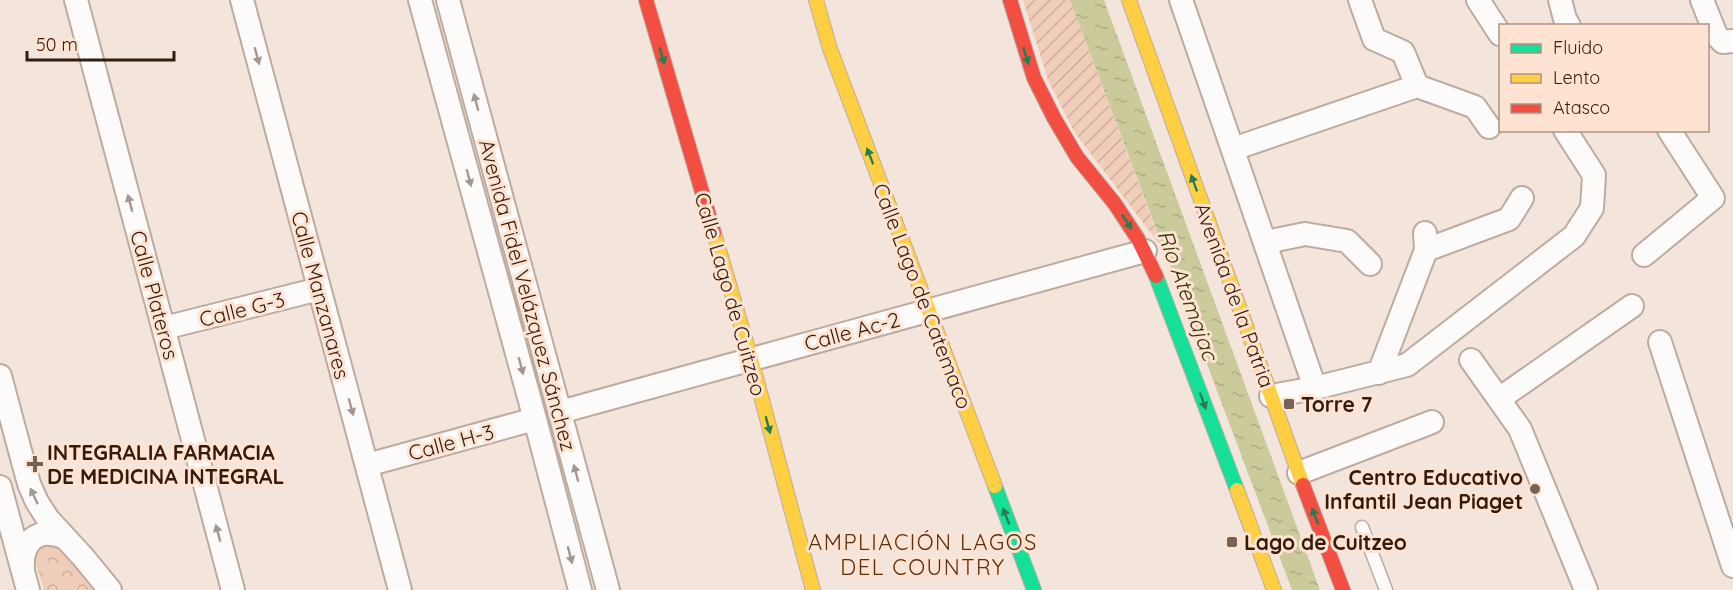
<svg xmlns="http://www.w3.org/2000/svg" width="1733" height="590" viewBox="0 0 1733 590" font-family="Quicksand,sans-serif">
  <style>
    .park { fill: url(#park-crowns) }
    .garden { fill: url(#garden-furrows) }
    .water { fill: url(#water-ripples) }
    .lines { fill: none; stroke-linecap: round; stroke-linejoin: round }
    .lane-casing { stroke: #bdaba0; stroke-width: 15 }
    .street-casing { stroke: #bdaba0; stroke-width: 26 }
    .fast-casing { stroke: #bdaba0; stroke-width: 16 }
    .slow-casing { stroke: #bdaba0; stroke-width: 16 }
    .jam-casing { stroke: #bdaba0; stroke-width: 16 }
    .lane { stroke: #fdfbfa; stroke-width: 12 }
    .street { stroke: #fdfbfa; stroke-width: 22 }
    .fast { stroke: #16e098; stroke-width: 14 }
    .slow { stroke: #ffcf43; stroke-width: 14 }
    .jam { stroke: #f24e42; stroke-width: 14 }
    .oneway { fill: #a3978f }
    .oneway2 { fill: #257e52 }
    .poi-dot { fill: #776255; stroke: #fee3d2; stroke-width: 2 }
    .labels { text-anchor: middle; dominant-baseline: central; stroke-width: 6; stroke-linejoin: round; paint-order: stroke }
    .street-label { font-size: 21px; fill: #341c0c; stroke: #fee3d2 }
    .poi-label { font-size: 21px; font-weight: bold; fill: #341c0c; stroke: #fee3d2; text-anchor: start }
    .water-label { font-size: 22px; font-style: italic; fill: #363806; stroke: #fee3d2 }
    .neighbourhood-label { font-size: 22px; letter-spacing: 1.5px; fill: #592f10; stroke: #fee3d2 }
  </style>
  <defs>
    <pattern id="park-crowns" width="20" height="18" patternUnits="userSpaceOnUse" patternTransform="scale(1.5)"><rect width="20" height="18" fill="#f0cdb8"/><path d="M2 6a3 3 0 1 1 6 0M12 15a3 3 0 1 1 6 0" fill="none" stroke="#ceaf9d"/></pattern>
    <pattern id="garden-furrows" width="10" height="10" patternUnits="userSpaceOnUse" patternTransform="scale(1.5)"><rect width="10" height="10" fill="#f0cdb8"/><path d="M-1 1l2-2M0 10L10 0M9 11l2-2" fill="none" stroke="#ceaf9d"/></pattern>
    <pattern id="water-ripples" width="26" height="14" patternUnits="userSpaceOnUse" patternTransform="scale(1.5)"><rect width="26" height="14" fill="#caca9b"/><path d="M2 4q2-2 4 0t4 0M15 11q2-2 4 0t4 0" fill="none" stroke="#aead84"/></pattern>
  </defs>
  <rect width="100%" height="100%" fill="#f4e5dc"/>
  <path class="park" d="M44,544l17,2 37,44h-54l-10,-33z"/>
  <path class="garden" d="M1023,0h47l93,249 -88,-116 -27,-53z"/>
  <path class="water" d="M1070,0h34l216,590h-28z"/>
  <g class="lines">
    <defs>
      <path id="lane" d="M1362,527l24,63"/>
      <path id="street" d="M76,0l157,590
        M242,0l158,590
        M420,0l115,419 45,171
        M448,0l160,590
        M1181,0l134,388
        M1360,0l14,39 29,13 14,34
        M1478,0l22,34
        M1560,0l5,19 4,7
        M1702,0l14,35 7,7 10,-1
        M1233,149l184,-63 58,21 14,20
        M1266,242l39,-8 42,7 23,23
        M1426,250l83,-31 13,-21
        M1644,255l69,-57 -44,-68
        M164,328l155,-39
        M1660,342l73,224
        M1471,360l49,69 66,161
        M1379,373l47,-123 -1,-17
        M0,376l29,108 8,18 11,17 35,38 27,33
        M1271,396l44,-8 92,-23 167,-129 18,-28 2,-33 -29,-45
        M1499,399l133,-93
        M560,412l585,-161
        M367,465l168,-46
        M1299,473l133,-51
        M0,487l28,103
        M23,569c-2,-28 15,-43 42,-31"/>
      <path id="fast" d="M1156,276l81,214
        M995,486l39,104"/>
      <path id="slow" d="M816,0l14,49 165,437
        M1129,0l174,485
        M714,233l37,126 62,231
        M1237,490l37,100"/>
      <path id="jam" d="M646,0l68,233
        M1010,0l24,78 20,40 23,39 38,47 23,35 18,37
        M1303,485l40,105"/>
    </defs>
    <use href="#lane" class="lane-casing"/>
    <use href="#street" class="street-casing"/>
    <use href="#fast" class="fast-casing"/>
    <use href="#slow" class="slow-casing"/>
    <use href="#jam" class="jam-casing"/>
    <use href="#lane" class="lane"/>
    <use href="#street" class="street"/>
    <use href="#fast" class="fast"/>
    <use href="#slow" class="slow"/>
    <use href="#jam" class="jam"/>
  </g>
  <defs><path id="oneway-solid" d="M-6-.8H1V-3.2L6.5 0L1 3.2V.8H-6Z" transform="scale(1.5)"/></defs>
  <g class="oneway">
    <use href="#oneway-solid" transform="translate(257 56) rotate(75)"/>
    <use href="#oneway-solid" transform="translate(476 102) rotate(-105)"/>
    <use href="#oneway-solid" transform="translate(469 178) rotate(75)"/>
    <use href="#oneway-solid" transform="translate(130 203) rotate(-105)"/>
    <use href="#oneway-solid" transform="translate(521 366) rotate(75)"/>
    <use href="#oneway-solid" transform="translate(351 407) rotate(75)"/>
    <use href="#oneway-solid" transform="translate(576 473) rotate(-105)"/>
    <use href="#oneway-solid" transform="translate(34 496) rotate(-115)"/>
    <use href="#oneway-solid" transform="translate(218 533) rotate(-105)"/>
    <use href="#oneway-solid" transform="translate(570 555) rotate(75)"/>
  </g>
  <g class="oneway2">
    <use href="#oneway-solid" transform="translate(662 56) rotate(74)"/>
    <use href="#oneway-solid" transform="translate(1026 56) rotate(72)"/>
    <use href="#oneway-solid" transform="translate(870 156) rotate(-111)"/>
    <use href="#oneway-solid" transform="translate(1194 183) rotate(-110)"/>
    <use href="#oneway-solid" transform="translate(1127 222) rotate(56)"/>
    <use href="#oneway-solid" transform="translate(1203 401) rotate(70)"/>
    <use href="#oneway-solid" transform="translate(768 425) rotate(75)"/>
    <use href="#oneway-solid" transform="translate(1006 516) rotate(-111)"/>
    <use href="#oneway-solid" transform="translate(1315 516) rotate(-111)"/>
  </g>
  <g class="poi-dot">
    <rect x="1283" y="398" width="12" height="12" rx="3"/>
    <path d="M32 455h6v6h6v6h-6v6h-6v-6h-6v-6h6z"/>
    <circle cx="1535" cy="489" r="6"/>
    <rect x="1226" y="536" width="12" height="12" rx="3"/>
  </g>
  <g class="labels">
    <g class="street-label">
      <text transform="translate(731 294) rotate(74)">Calle Lago de Cuitzeo</text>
      <text transform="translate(155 295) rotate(75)">Calle Plateros</text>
      <text transform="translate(321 295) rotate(75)">Calle Manzanares</text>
      <text transform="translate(528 295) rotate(75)">Avenida Fidel Velázquez Sánchez</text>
      <text transform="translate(1235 295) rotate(70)">Avenida de la Patria</text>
      <text transform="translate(923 296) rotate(69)">Calle Lago de Catemaco</text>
      <text transform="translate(242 309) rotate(-14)">Calle G-3</text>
      <text transform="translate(852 331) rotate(-15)">Calle Ac-2</text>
      <text transform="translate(451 442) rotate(-15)">Calle H-3</text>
    </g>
    <g class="poi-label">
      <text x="1301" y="404">Torre 7</text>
      <text x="47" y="452">INTEGRALIA FARMACIA<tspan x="47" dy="24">DE MEDICINA INTEGRAL</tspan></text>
      <text x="1523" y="477" text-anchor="end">Centro Educativo<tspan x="1523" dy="24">Infantil Jean Piaget</tspan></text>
      <text x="1244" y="542">Lago de Cuitzeo</text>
    </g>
    <g class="water-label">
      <text transform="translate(1188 295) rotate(70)">Río Atemajac</text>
    </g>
    <g class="neighbourhood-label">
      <text x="923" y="542">AMPLIACIÓN LAGOS<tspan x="923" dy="25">DEL COUNTRY</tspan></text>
    </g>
  </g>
  <rect x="1499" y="24" width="210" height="108" fill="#fee3d2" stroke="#ad9383" stroke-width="1.5"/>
  <rect x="1511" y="44" width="30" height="9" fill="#16e098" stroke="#ad9383" stroke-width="1.5"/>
  <text x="1553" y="54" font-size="18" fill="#341c0c">Fluido</text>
  <rect x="1511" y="74" width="30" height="9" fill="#ffcf43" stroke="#ad9383" stroke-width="1.5"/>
  <text x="1553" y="84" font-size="18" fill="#341c0c">Lento</text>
  <rect x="1511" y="104" width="30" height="9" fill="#f24e42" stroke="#ad9383" stroke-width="1.5"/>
  <text x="1553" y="114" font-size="18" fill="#341c0c">Atasco</text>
  <path d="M27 51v9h147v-9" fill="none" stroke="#341c0c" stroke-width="3"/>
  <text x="36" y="51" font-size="18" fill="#341c0c" stroke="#fee3d2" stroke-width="4.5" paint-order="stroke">50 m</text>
</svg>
